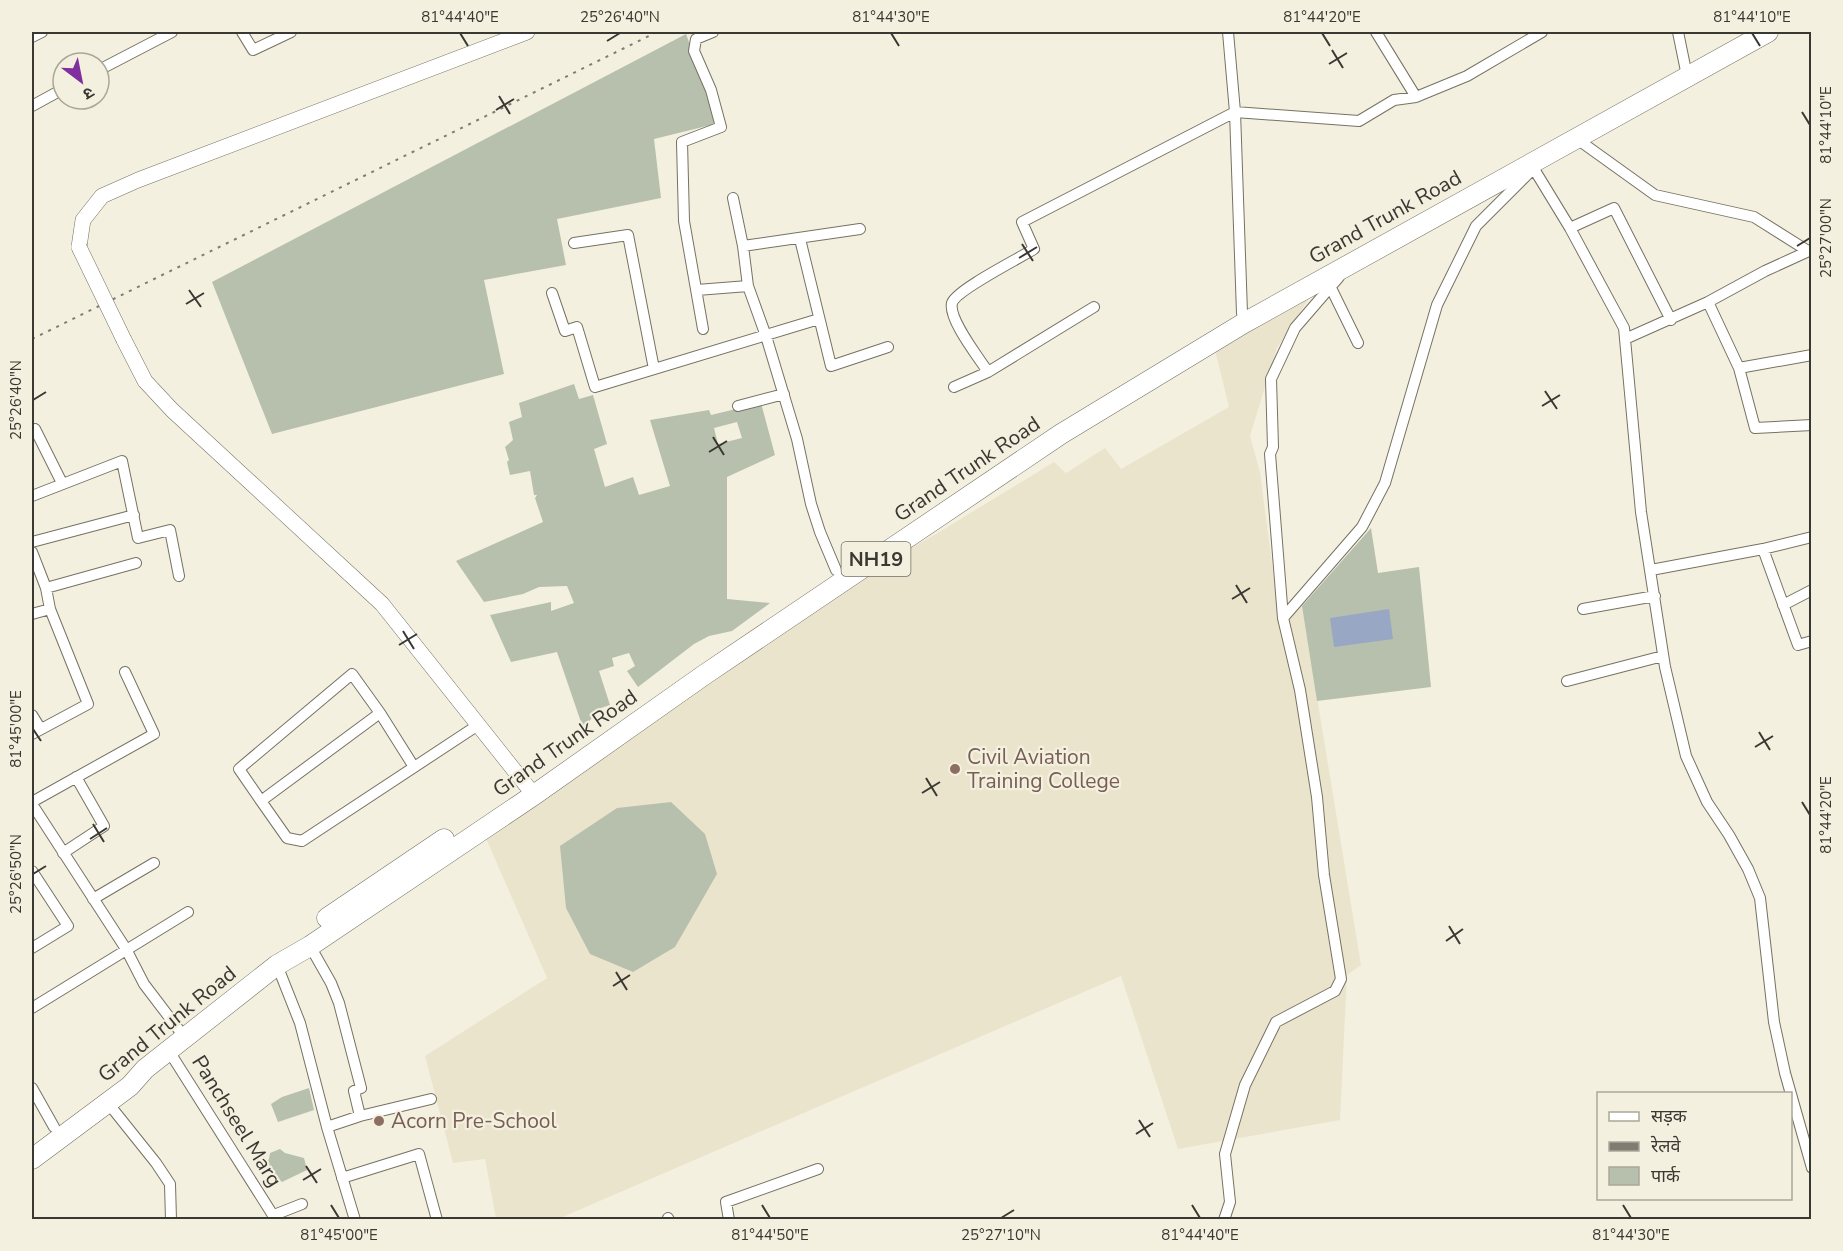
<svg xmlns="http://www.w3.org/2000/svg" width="1843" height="1251" viewBox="0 0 1843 1251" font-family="'Nunito Sans','Noto Sans Devanagari',sans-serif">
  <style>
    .built { fill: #ebe4cd }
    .green { fill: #b6c0ad; fill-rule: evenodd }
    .water { fill: #98a7c3 }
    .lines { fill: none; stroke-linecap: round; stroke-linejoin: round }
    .street-casing { stroke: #767263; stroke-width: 12 }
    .secondary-casing { stroke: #767263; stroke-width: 16 }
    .highway-casing { stroke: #767263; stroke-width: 21 }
    .street { stroke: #fff; stroke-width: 10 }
    .secondary { stroke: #fff; stroke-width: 15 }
    .highway { stroke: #fff; stroke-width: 20 }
    .rail { stroke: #7f7c72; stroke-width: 2; stroke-dasharray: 3 6; stroke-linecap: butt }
    .secondary-bridge-casing { stroke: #767263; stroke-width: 16; stroke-linecap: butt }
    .secondary-bridge { stroke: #fff; stroke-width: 15 }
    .ticks { fill: none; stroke: #3a3832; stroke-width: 2 }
    .education-dot { fill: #8d6e63; stroke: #f4f0df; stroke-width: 2 }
    .labels { text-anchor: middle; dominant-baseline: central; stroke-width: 4.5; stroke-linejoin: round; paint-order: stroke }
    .shield { fill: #f4f0df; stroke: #726f66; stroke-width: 1.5 }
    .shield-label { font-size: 20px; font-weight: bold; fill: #3a3832 }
    .street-label { font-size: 21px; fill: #3a3832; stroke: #f4f0df }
    .education-label { font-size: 21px; fill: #785e54; stroke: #f4f0df; text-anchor: start }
    .neatline { fill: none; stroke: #3a3832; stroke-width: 2 }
    .ticks-label { font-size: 15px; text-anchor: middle; fill: #3a3832 }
  </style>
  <rect width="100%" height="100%" fill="#f4f0df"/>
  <path class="built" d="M1315,289l-38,59 -27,88 10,36 18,138 24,-4 59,359 -14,10 -7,145 -162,29 -57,-173 -563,243h-62l-11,-60 -32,4 -28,-107 122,-78 -62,-142 381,-263 70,-39 118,-72 12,11 39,-25 16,21 108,-62 -14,-57z"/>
  <path class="green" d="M686,34l33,89 -65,16 7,59 -104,21 9,46 -82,15 20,94 -232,60 -60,-152z
    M574,384l5,15 14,-4 14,49 -13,5 11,38 28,-10 6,18 31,-9 -20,-66 59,-10 2,5 50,-12 14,52 -48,22v122l43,4 -38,28 -23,5 -15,8 -56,43 -11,-16 8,-5 -6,-13 -17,5 2,8 -15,5 11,34 -9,3 -18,20 -26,-76 -46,10 -21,-47 61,-13v9l23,-8 -7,-17 -28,1 -16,7 -39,8 -28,-41 87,-39 -8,-24 2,-3h-3l-4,-24 -20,4 -3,-13 2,-2 -4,-13 8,-7 -4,-18 13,-5 -3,-14zM737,422l5,16 -24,6 -4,-16z
    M1371,528l7,45 41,-6 12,120 -114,14 -15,-95z
    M671,802l34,32 12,40 -42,73 -42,25 -43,-18 -24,-46 -6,-62 57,-38z
    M309,1088l5,22 -36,12 -7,-18 11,-7z
    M280,1149l5,4 19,5 3,12 -25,12 -7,-4 -11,-13 5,-6 1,-6z"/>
  <path class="water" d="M1389,609l4,30 -59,8 -4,-29z"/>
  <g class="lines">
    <defs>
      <path id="street" d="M242,32l11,18 38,-18
        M1228,32l7,80 7,201
        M1376,32l40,65
        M1678,32l9,44
        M32,37l10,-5
        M99,70l73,-38
        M32,106l31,-17
        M1577,139l78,56 99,22 54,34
        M1534,169l36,59 54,100 17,184 24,155 21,89 21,46 22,33 19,34 12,29 14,124 11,51 27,95
        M733,198l10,48 5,40 18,50 31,103 14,65 9,28 16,38
        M1570,228l44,-20 57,112
        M800,239l31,127 57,-19
        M574,243l54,-8 26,134
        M743,246l117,-17
        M1330,286l28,57
        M697,290l51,-4
        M552,293l13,38 12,-4 18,60 224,-68
        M1708,302l31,66 16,60 57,-3
        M703,329l-19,-108 -2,-79 39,-15 -10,-37 -17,-39 2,-12 17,-7
        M1625,339l83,-37 57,-31 46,-21
        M1739,368l73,-13
        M988,372c-9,-14 -40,-53 -36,-69 4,-13 68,-45 82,-54l-12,-27 213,-110 124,9 35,-21 22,-3 51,-21 75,-44
        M954,387l34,-15 106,-65
        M738,406l46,-12
        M35,429l27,54
        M32,496l90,-35 16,77 32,-8 9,46
        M32,542l102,-27
        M1763,549l49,-12
        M32,552l14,36 4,21 38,95 -56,30
        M1651,570l112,-21 35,96 14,-4
        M46,588l90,-25
        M1783,605l29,-15
        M1583,609l72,-13
        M32,614l18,-5
        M1283,618l79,-91 23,-44 52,-178 39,-79 56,-56
        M1567,681l96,-25
        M32,715l8,13
        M414,767l-34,-54 -119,88 26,37 15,3 170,-112 6,-4
        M261,801l-22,-32 113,-95 28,39
        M32,802l122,-68 -29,-62
        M32,804l94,145 18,35 35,46
        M63,853l41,-27 -28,-49
        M32,871l36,55 -36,22
        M93,899l61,-36
        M310,946l21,37 8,20 22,85 -7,3 6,25
        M277,965l23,58 27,104 28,93
        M32,1008l156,-96
        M167,1048l109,172
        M32,1088l22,39
        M108,1103l48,60 14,21 1,36
        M327,1127l33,-11 71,-17
        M342,1178l77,-24 18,66
        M274,1215l28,-11
        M668,1218l1,2
        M729,1220l-3,-18 92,-33
        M1224,1220l6,-18 -5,-48 20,-69 31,-63 59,-31 6,-12 -17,-104 -7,-78 -17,-107 -17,-72 -13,-164 3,-7 -2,-68 24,-51 44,-51"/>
      <path id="secondary" d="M79,247l4,-27 19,-24 36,-16 389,-148
        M124,340l21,41 27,29 210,194 152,191"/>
      <path id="highway" d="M327,918l117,-79
        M32,1159l98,-73 15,-17 132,-104 33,-19 224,-151 170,-120 357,-241 183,-111 524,-291"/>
    </defs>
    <use href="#street" class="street-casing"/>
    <use href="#secondary" class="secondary-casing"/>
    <use href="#highway" class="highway-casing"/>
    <use href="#street" class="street"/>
    <use href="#secondary" class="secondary"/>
    <use href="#highway" class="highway"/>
    <path class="rail" d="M32,339l625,-307"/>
    <defs>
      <path id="secondary-bridge" d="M79,247l45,93"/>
    </defs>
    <use href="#secondary-bridge" class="secondary-bridge-casing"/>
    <use href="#secondary-bridge" class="secondary-bridge"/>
  </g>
  <path class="ticks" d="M460,33l8,13M891,33l8,13M1322,33l8,13M1752,33l8,13M607,41l13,-8M1332,50l11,18M1329,64l18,-11M499,96l11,18M496,110l18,-11M1802,112l8,13M1022,244l11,17M1797,246l13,-8M1019,258l18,-11M189,290l12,17M186,304l18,-11M1545,391l12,18M33,400l13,-8M1542,406l18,-11M713,437l11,18M709,452l18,-11M1236,585l11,18M1232,599l18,-11M403,631l11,18M399,645l18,-11M33,729l8,12M1759,732l11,18M1755,747l18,-11M926,778l11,18M922,793l18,-11M1802,802l8,13M93,824l11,18M90,839l17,-11M33,874l13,-8M1449,926l11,18M1446,941l17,-12M616,972l11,18M613,986l17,-11M1139,1120l11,17M1136,1134l17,-11M306,1166l11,17M303,1180l18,-11M331,1205l8,13M762,1205l8,13M1192,1205l8,13M1623,1205l8,13M1001,1218l13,-8"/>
  <g class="education-dot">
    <circle cx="955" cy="769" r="6"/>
    <circle cx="379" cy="1121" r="6"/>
  </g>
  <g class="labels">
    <rect class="shield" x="841.5" y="542" width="69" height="34" rx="4.5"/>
    <g class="shield-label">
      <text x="876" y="559">NH19</text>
    </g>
    <g class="street-label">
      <text transform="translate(1385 217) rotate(-29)">Grand Trunk Road</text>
      <text transform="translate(967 469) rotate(-34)">Grand Trunk Road</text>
      <text transform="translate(565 743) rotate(-35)">Grand Trunk Road</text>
      <text transform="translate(167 1024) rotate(-39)">Grand Trunk Road</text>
      <text transform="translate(237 1121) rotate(58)">Panchseel Marg</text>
    </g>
    <g class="education-label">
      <text x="967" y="757">Civil Aviation<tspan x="967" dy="24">Training College</tspan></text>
      <text x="391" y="1121">Acorn Pre-School</text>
    </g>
  </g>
  <rect width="1843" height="1251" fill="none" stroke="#f4f0df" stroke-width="66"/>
  <rect x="1597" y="1092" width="195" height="108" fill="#f4f0df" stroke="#aaa69a" stroke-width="1.5"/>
  <rect x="1609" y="1112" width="30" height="9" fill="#ffffff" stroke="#aaa69a" stroke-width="1.5"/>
  <text x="1651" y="1122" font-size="18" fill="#3a3832">सड़क</text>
  <rect x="1609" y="1142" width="30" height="9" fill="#7f7c72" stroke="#aaa69a" stroke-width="1.5"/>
  <text x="1651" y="1152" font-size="18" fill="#3a3832">रेलवे</text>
  <rect x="1609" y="1167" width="30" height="18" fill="#b6c0ad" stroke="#aaa69a" stroke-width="1.5"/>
  <text x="1651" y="1182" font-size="18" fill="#3a3832">पार्क</text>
  <g transform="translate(81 81) rotate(148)"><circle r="28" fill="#f4f0df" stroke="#aaa69a" stroke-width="1.5"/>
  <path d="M0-4.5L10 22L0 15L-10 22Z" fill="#812f9f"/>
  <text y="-9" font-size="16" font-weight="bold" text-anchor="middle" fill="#3a3832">उ</text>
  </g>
  <rect x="33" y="33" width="1777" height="1185" class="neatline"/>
  <g class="ticks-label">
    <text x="460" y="22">81°44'40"E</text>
    <text x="620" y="22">25°26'40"N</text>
    <text x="891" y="22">81°44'30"E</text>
    <text x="1322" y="22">81°44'20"E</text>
    <text x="1752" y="22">81°44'10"E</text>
    <text transform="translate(1826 125) rotate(-90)" y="5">81°44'10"E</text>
    <text transform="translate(1826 238) rotate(-90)" y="5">25°27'00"N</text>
    <text transform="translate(16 400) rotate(-90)" y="5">25°26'40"N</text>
    <text transform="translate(16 729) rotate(-90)" y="5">81°45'00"E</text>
    <text transform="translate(1826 815) rotate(-90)" y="5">81°44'20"E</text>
    <text transform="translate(16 874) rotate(-90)" y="5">25°26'50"N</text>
    <text x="339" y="1240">81°45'00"E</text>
    <text x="770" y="1240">81°44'50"E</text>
    <text x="1001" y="1240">25°27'10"N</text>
    <text x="1200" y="1240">81°44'40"E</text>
    <text x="1631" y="1240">81°44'30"E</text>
  </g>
</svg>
